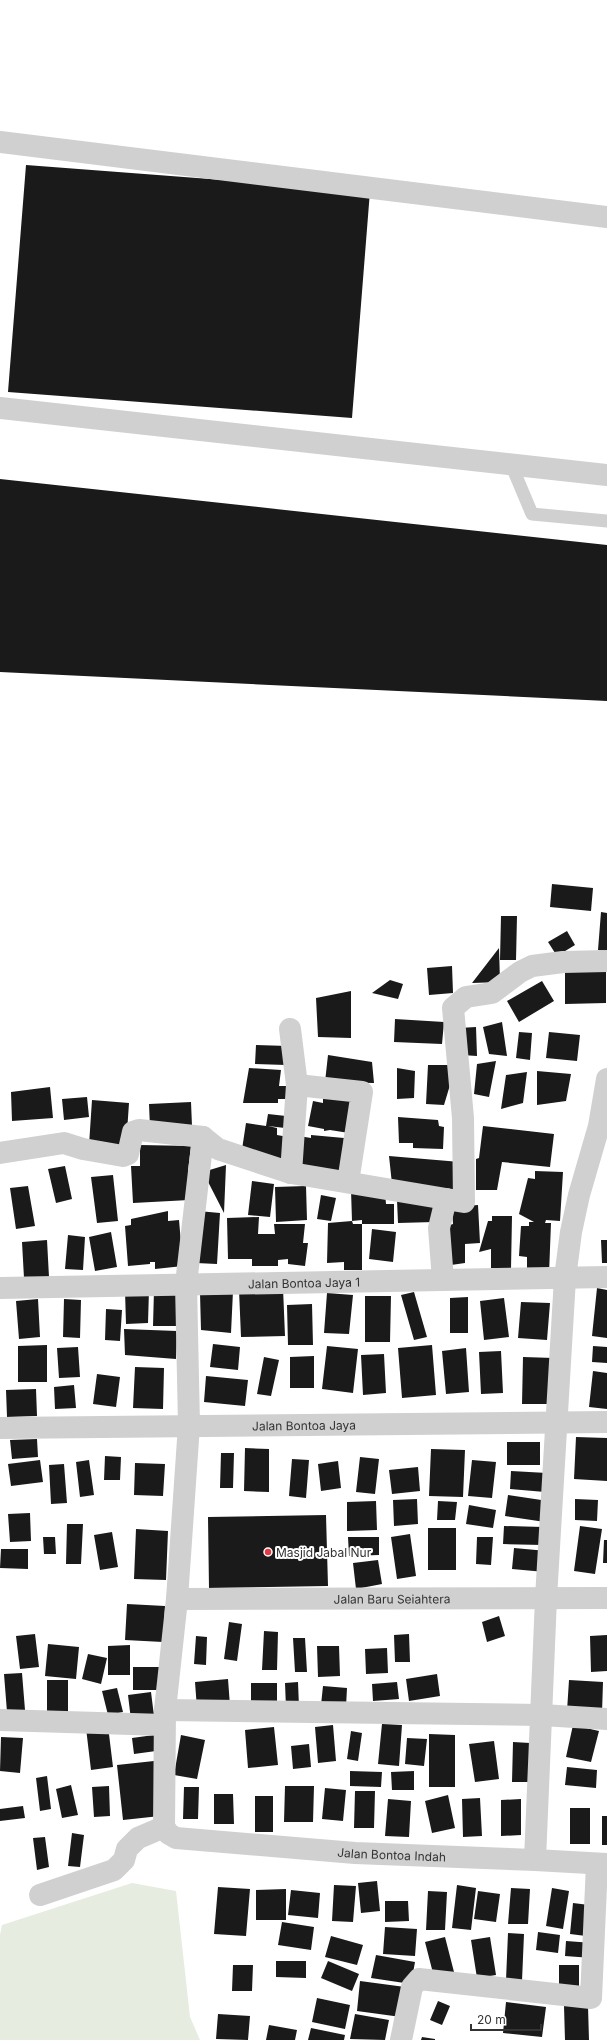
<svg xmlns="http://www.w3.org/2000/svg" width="607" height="2040" viewBox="0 0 607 2040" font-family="Inter,sans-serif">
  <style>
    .green { fill: #e6ecdf }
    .building { fill: #1a1a1a }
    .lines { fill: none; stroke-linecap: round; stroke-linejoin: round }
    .service { stroke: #d0d0d0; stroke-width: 13 }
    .minor { stroke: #d0d0d0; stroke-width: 22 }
    .poi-dot { fill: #e63946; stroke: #fff; stroke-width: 1.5 }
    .labels { text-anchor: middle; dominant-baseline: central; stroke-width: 4; stroke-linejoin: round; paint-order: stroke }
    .street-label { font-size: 12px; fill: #333; stroke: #fff }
    .poi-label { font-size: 12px; fill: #333; stroke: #fff; text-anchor: start }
  </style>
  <rect width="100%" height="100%" fill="#fff"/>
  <path class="green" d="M132,1883l44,8 14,126 10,23h-200v-105l2,-10z"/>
  <path class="building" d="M26,165l344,26 -18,227 -344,-26z
    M0,479l607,66v156l-607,-29z
    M552,884l41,4 -2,23 -41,-4z
    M601,912l6,1v38l-9,-1z
    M501,916h16l-1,44h-16z
    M567,931l8,14 -18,11 -9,-14z
    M499,948l1,34 -28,1z
    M452,966l1,27 -24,2 -2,-27z
    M565,968h41v35l-41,1z
    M390,980l13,4 -5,15 -26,-6z
    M542,981l12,20 -35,21 -12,-21z
    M351,991v47l-33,-1 -2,-39z
    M395,1019l49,3 -2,22 -48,-2z
    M502,1022l5,34 -18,-2 -6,-27z
    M476,1027l1,29 -15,-1 -3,-27z
    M519,1032l13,1 -2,27 -14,-2z
    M549,1032l31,3 -3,26 -31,-3z
    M256,1045l32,1 -2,19 -31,-1z
    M328,1055l44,7 2,21 -49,-1z
    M496,1061l-7,36 -15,-3 3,-30z
    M428,1065h28l-12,40 -18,-1z
    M249,1068l32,2 -2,16h9v13h-10v4h-35z
    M397,1068l18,3 -1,27 -17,1z
    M537,1071l34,3 -5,27 -29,4z
    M527,1072l-4,31 -22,6 5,-34z
    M50,1087l3,31 -41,3 -1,-29z
    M323,1095l32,2 -6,36 -19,-3 -6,1v-2l-16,-3 5,-25 10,2z
    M87,1097l2,20 -25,3 -2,-21z
    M92,1100l37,3 -3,44 -37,-2z
    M191,1102l1,24 -42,2 -1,-24z
    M268,1114l18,2 -1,12 -17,-2 9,2v7l11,2 -4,22 -43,-3 5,-33 20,3z
    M398,1117l40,3 1,6 5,1 -1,22 -30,-1v-5h-14z
    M483,1126l71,8 -4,33 -48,-5 -5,28h-21v-31l3,-1z
    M311,1135l33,3 -3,39 -49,-9 7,-32 12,2z
    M140,1145l51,1 -3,25 1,29 -56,3 -2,-37h9z
    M389,1156l71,6v36l-68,-14z
    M226,1165l-2,48 -21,-41z
    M65,1166l7,33 -16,4 -8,-34z
    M535,1171l28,1 -3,49 -14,-1 -1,3h6l-2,51 -22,-1v-16l-8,-1 2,-30h8v-4h5l-15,-8 9,-36 7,1z
    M113,1175l5,46 -21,2 -6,-46z
    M252,1181l22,3 -4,33 -22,-2z
    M28,1186l7,40 -19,3 -6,-41z
    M306,1186l1,34 -31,2 -1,-35z
    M351,1190l34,3 1,11h8v20h-32v-4l-10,1z
    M321,1195l15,3 -5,23 -14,-2z
    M434,1199v23l-36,1 -1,-23z
    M478,1205l2,38 -15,1v19l-21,3 -3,-38 12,-4 -1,-17z
    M168,1211v10l11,-1 4,46 -28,3v-7h-5v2l-22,2 -3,-40 6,-1v-6z
    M198,1211l22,2 -3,51 -21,-1z
    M492,1216h20l-1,53 -20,-1v-19l-12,3 9,-31h4z
    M259,1217l-1,17h17l-1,-10h31l-2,19h5l-3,23 -17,-2v-5l-10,1v6h-26v-7h-24l-1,-41z
    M352,1221l1,3h9v46h-18v-8l-17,1 1,-40z
    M372,1229l24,3 -3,30 -24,-3z
    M111,1232l6,35 -22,4 -6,-34z
    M68,1235l17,2 -2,33 -18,-1z
    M47,1240l2,37 -25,1 -2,-36z
    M601,1240h6v23h-5z
    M283,1288l2,48 -44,1 -2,-47z
    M597,1288l10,2v48l-15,-2z
    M180,1289l-2,37h-25l1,-36z
    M149,1290l-1,33 -22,1 -1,-33z
    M233,1291l-2,42 -30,-3 -1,-37z
    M414,1292l13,45 -13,3 -13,-45z
    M327,1293l26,2 -4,39 -25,-1z
    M365,1296h26l-1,46h-25z
    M468,1297v36h-18v-35z
    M504,1298l5,39 -25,3 -4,-39z
    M38,1299l2,38 -21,2 -3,-38z
    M64,1299l17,1 -1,38 -17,-1z
    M521,1302l29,1 -3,37 -29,-2z
    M312,1304l1,41h-25l-1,-40z
    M106,1309l16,1 -2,31 -15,-1z
    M124,1329l53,2 -1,28 -51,-4z
    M213,1344l27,3 -2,23 -28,-3z
    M47,1345v37h-29v-36z
    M432,1345l4,50 -34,3 -4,-50z
    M327,1346l31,3 -5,44 -31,-4z
    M593,1346l14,1v16l-15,-1z
    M78,1347l2,30 -21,1 -2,-30z
    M466,1348l3,44 -23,2 -4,-43z
    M501,1351l2,42 -22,1 -2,-42z
    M384,1354l2,39 -23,2 -2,-40z
    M314,1356v32h-24v-31z
    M264,1357l15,3 -8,36 -14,-2z
    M523,1357l31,1 -1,46h-31z
    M135,1367l29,1 -1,41 -30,-1z
    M593,1371l14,2v36l-18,-2z
    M97,1374l23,3 -4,30 -23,-3z
    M206,1376l42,4 -3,26 -41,-4z
    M74,1385l2,23 -21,1 -1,-22z
    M36,1389l1,27 -30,1 -1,-27z
    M576,1437l31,1v43l-33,-2z
    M37,1439l1,18 -26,2 -2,-19z
    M507,1442h33v23h-33z
    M245,1448l24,1v43l-25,-1z
    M431,1449l34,1 -2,47 -34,-1z
    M221,1453h13l-1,35h-13z
    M105,1456l16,1 -1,23h-16z
    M360,1457l19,2 -4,35 -19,-2z
    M292,1459l17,1 -3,38 -17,-2z
    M40,1460l3,22 -32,4 -3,-22z
    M89,1460l5,35 -14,2 -4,-35z
    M472,1460l24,2 -4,36 -24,-2z
    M338,1461l3,27 -20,3 -3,-27z
    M135,1463l30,1 -2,32 -29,-1z
    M64,1464l3,39 -16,1 -2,-39z
    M418,1467l2,24 -28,3 -3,-24z
    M511,1471l36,2 -2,19 -35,-3z
    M508,1495l40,6 -3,21 -40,-6z
    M417,1499l1,25 -24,2 -1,-26z
    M575,1499l23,1 -1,21 -22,-1z
    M376,1501l1,29 -30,1v-29z
    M438,1501l19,1 -2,18h-18z
    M469,1505l27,5 -3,18 -27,-4z
    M30,1513l1,28 -21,1 -2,-28z
    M326,1515l2,71 -119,2 -1,-71z
    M67,1524h16l-2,40h-15z
    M504,1526l39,1v18l-40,-1z
    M580,1526l22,3 -7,45 -21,-3z
    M428,1528h28v42h-28z
    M136,1529l32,2 -2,49 -32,-1z
    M112,1532l6,35 -18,3 -6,-35z
    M410,1534l6,42 -19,3 -6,-42z
    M43,1537h12l1,17h-12z
    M348,1537h31v18l-30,1z
    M477,1537h16l-2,28 -15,-1z
    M604,1540h3v23h-4z
    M514,1548l33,3 -2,21 -33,-3z
    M1,1549h27v20l-28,-1z
    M378,1560l4,24 -26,5 -3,-26z
    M127,1604l38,2 -2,36 -38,-2z
    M499,1616l6,20 -18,6 -5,-20z
    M229,1622l13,2 -5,37 -13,-2z
    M264,1631l14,1 -1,38h-15z
    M35,1634l4,33 -19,2 -4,-33z
    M409,1634l1,28h-15l-1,-27z
    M607,1635v36l-16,1 -1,-36z
    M196,1636l11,1 -1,28 -12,-1z
    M293,1638h12l2,34h-12z
    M48,1644l31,3 -3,32 -31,-3z
    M130,1645v30h-22v-29z
    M317,1646h22l1,30 -22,1z
    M387,1648l1,25 -22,1 -1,-25z
    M88,1654l19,4 -6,26 -19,-5z
    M133,1667h26v23h-26z
    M22,1673l3,37 -18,2 -3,-38z
    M437,1674l3,22 -31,5 -3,-22z
    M228,1679l2,27 -33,3 -2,-27z
    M47,1680h21v33h-21z
    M569,1680l34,2 -1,31 -35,-2z
    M298,1682l1,25 -13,1 -1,-25z
    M397,1682l2,17 -26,2 -1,-17z
    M251,1683h26v27h-26z
    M323,1686l24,2 -1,19 -25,-2z
    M117,1688l6,24 -15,3 -6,-24z
    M151,1692l3,24 -23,4 -3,-25z
    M382,1724l20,1 -3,41 -21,-2z
    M333,1725l3,36 -18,2 -3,-36z
    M573,1725l26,6 -8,31 -25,-5z
    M108,1726l5,41 -22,3 -5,-42z
    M274,1727l4,38 -30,3 -3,-38z
    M351,1731l11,2 -4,28 -11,-2z
    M429,1734l26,1v52h-26z
    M154,1735l2,16 -22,3 -2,-16z
    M181,1735l24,5 -8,39 -23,-4z
    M1,1737l22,1 -3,35 -20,-2z
    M407,1738l20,1 -3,27 -19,-2z
    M494,1741l5,38 -24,3 -6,-38z
    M513,1742l17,1 -1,39h-17z
    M309,1744l2,23 -18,2 -2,-23z
    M154,1761l6,55 -37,4 -6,-55z
    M567,1767l30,3 -1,18 -31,-3z
    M350,1771l32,1 -1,15 -31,-1z
    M414,1771v19h-22l-1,-18z
    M47,1776l4,33 -11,2 -4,-33z
    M71,1785l7,30 -16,3 -6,-29z
    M109,1786l1,30 -16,1 -2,-30z
    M285,1786h29l-1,36h-29z
    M184,1787h15l-1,32h-15z
    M325,1788l21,2 -3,31 -21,-2z
    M355,1791h20l-1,37h-20z
    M214,1794h19l1,30h-20z
    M448,1795l7,33 -23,5 -7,-32z
    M255,1796h18v36h-18z
    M480,1798l2,38 -19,1 -1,-38z
    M388,1799l23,2 -2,36 -24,-1z
    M521,1799v36l-20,1v-36z
    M23,1806l2,12 -25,3v-12z
    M570,1808h20v36h-20z
    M602,1816h5v29h-5z
    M72,1833l12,2 -4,32 -12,-1z
    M45,1837l4,30 -12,3 -4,-32z
    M377,1881l3,30 -19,2 -3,-30z
    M334,1885l22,1 -3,36 -21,-1z
    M457,1885l19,3 -5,42 -19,-2z
    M218,1887l32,2 -4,47 -32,-2z
    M511,1888l19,1 -2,35h-20z
    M552,1888l17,3 -6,38 -17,-3z
    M286,1889v31h-30v-30z
    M291,1890l29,3 -2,25 -30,-3z
    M428,1891l19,1 -2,38h-19z
    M478,1891l22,3 -4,28 -22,-3z
    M385,1901h23l1,20 -24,1z
    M573,1903l16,2 -3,31 -16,-2z
    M282,1922l32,5 -3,23 -33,-5z
    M385,1927l32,2 -2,27 -32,-2z
    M538,1932l22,3 -2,18 -22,-3z
    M508,1933l16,1 -2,47 -16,-1z
    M331,1936l32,9 -6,20 -32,-8z
    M445,1937l9,35 -20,5 -9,-35z
    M490,1937l6,38 -19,3 -6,-38z
    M566,1941l27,2 -1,15 -27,-2z
    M376,1955l39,7 -4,22 -40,-6z
    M276,1961h30v17l-30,-1z
    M328,1961l31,13 -7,17 -31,-13z
    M233,1965h20l-1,26h-20z
    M559,1965h20v24h-20z
    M360,1981l45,6 -4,30 -44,-6z
    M317,1998l33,7 -5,24 -33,-7z
    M438,2001l12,5 -8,19 -12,-5z
    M506,2002l40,5 -4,30 -39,-4z
    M564,2006h24l1,34h-24z
    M218,2014l32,2 -2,24 -32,-1z
    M355,2014l34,6 -4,20 -35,-1z
    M269,2025l28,5 -2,10h-29z
    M311,2028l34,7 -1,5h-36z
    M422,2037l13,2v1h-14z"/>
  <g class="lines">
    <path class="service" d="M511,464l21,50 75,7"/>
    <g class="minor">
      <path d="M0,142l607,75"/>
      <path d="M0,408l607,67"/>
      <path id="s1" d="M607,961l-44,1 -31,4 -12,6 -28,21 -26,4 -13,11 10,110 1,84 -173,-29 -73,-24 -15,-12 -17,147 3,141 -12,174 -12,111 -1,117 5,7 7,4 179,15 180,7 72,4"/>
      <path d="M290,1029l7,56 -6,88"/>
      <path d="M297,1085l65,7 -14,90"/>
      <path d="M0,1153l64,-10 19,6 40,7 5,-2 5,-22 6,-2 64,7"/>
      <path d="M443,1280l-4,-52 7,-29"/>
      <path id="s2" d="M0,1288l607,-11"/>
      <path id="s3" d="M0,1428l607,-6"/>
      <path id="s4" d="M177,1599l430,-1"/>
      <path d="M165,1710l377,5 65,4"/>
      <path d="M0,1720l164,5"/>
      <path d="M535,1860l11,-262 19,-320 6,-46 8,-37 20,-69 8,-47"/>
      <path d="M40,1895l74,-25 10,-10 3,-11 11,-11 26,-11"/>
      <path d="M401,2040l11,-53 7,-8 172,19 6,-134"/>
    </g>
  </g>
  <circle class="poi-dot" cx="268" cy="1552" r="4"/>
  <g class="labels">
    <g class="street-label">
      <text stroke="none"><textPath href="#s2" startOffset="304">Jalan Bontoa Jaya 1</textPath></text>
      <text stroke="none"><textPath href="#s3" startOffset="304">Jalan Bontoa Jaya</textPath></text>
      <text stroke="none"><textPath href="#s4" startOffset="215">Jalan Baru Seiahtera</textPath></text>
      <text stroke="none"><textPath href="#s1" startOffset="1558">Jalan Bontoa Indah</textPath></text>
    </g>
    <g class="poi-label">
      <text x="276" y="1552">Masjid Jabal Nur</text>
    </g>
  </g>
  <path d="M471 2024v6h70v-6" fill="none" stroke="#333333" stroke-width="2"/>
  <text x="477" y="2024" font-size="12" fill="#333333" stroke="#ffffff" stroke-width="3" paint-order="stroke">20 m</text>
</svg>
